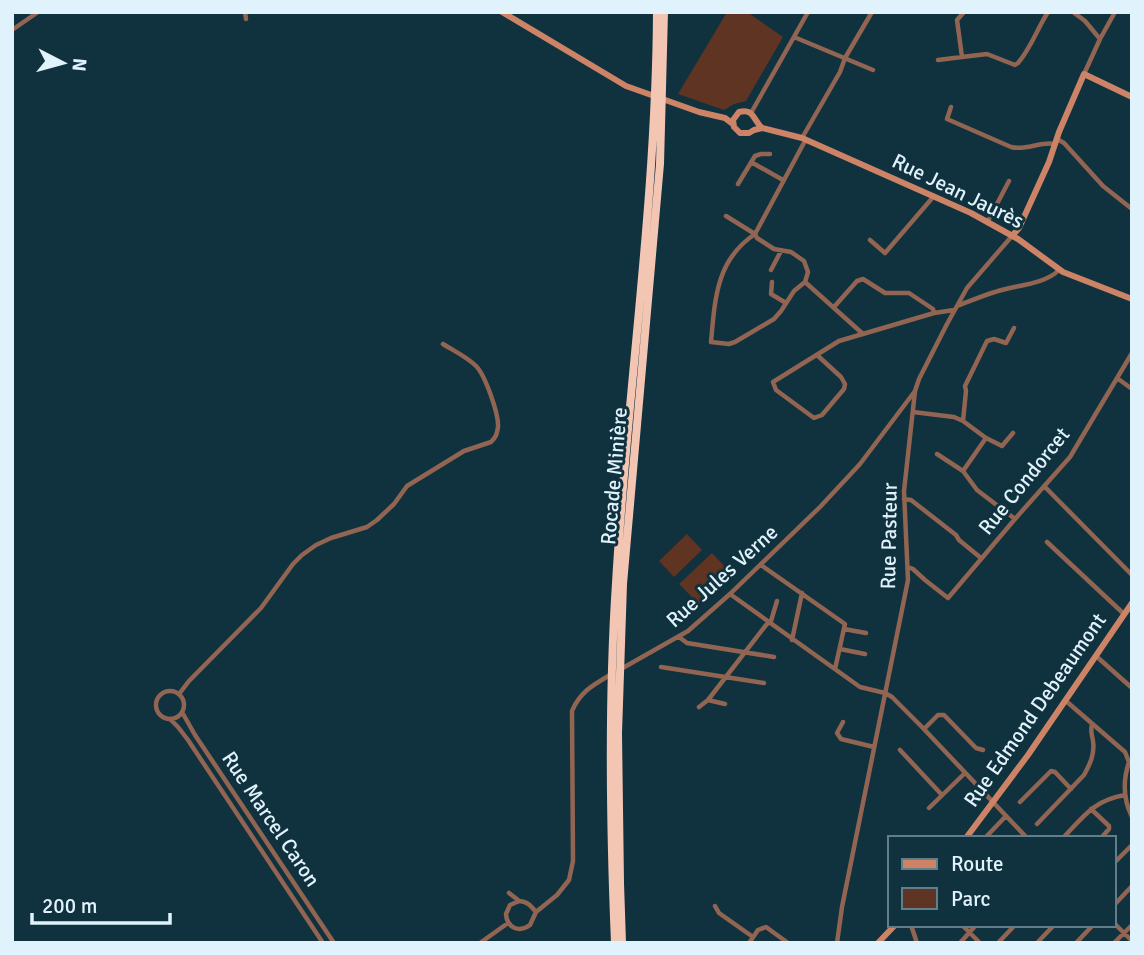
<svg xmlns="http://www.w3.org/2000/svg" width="1144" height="955" viewBox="0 0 1144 955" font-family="Signika,sans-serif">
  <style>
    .green { fill: #603422 }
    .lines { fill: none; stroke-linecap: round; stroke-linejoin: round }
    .street { stroke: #926552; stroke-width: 4.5 }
    .secondary { stroke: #cc8366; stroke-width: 6 }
    .highway { stroke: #f3c5b3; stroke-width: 8 }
    .labels { text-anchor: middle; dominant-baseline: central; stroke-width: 6; stroke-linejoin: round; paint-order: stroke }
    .street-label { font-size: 21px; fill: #e0f2fb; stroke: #10313e }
  </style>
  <rect width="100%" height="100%" fill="#10313e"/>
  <path class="green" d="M727,12h20l36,25 -37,64 -12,3 -10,6 -46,-16z
    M687,534l15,16 -28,27 -15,-16z
    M712,553l19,20 -32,31 -20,-20z"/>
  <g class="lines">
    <path class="street" d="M245,12l1,7
      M1073,12l12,9 15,18
      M12,30l26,-18
      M794,37l79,33
      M962,57l25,-3 28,11 3,-2c13,-15 19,-34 30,-51
      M938,60l24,-3 -5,-37 7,-8
      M1084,74l16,-35 15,-27
      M951,107l-4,12 64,28c15,4 29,-6 44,-3
      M751,113l57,-101
      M802,138l38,-66 5,-14 27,-46
      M1057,139l7,4 39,43 29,23
      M751,162l32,18
      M738,184l17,-28 6,-2h9
      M726,216l29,18c-39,26 -40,65 -44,108l18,2 6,-2 39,-23 7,-8 13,-20 11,-9 3,-10 -4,-11 -13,-9 -17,-3 -17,-11 -2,-4 51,-95
      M988,221l21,-40
      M870,240l15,13 49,-57
      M771,270l10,-19
      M772,282l-1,12 15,9
      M805,282l58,52
      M957,306c13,-5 25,-10 38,-14 20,-7 49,-7 64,-22
      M834,307l23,-26 6,-2 22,14h24l24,16 1,4
      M817,355l24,22 4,7 -1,5 -22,26 -8,3 -38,-28 -3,-8 66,-41 95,-28 20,-3
      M1117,378l15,11
      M913,412l41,5 9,4 3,-30 -1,-5 22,-45 7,-2 12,4 8,-15
      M963,421l23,17 16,8 11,-13
      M937,454l26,17 14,19 38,29
      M963,471l23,-33
      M1044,486l88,89
      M904,499l7,1 45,35 3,5 22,18
      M1047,542l77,72
      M761,565l84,59 -10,45
      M908,567l5,2 12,11 23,18 67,-79 55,-62 62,-104
      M730,594l130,93 25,6 7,4 29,29 106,112
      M844,629l22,4
      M679,637l8,6 87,14
      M792,640l10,-47
      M840,649l25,5
      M1096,656l36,32
      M661,667l103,16
      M621,669l67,-38 42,-37 90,-87 40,-43 55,-73
      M156 705a14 14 0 1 1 28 0a14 14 0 1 1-28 0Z
      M179,694l10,-13 72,-73 32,-44 9,-9 14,-10 15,-7 36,-11 10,-7 17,-16 13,-18 57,-35 27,-9c5,-5 6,-8 7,-15 1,-13 -13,-52 -22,-61 -9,-9 -22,-15 -33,-22
      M708,700l17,4
      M1066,701l59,51 4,10h3
      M699,707l9,-7 58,-75 5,-4 6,-20
      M182,712l13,23 139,208
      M170,719l8,8 10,13 135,203
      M843,722l-6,11 4,6 33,8
      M924,729l14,-14h6l32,33 7,2
      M900,750l42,45
      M1129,762c-6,18 -6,37 3,55
      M1020,802l31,-31 4,1 16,17
      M929,808l36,-35
      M1091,809l18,17v3l-8,9
      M1037,824l47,-49c6,-11 11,-21 9,-34 -1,-7 -3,-10 -1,-17
      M985,838l21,-22
      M1063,838c20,-21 31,-38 62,-43
      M1114,863l18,-18
      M509,893l9,7
      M519,901c8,0 12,5 17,11l-6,13c-11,8 -23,3 -24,-11l4,-9z
      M1116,903l16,-17
      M715,906l4,7 34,24
      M536,912l21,-17 12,-15 4,-19 -1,-150c8,-19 21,-26 38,-36
      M1114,923l18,18
      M911,925l6,18
      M962,925l18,18
      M480,943l28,-20
      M749,943l9,-13 8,-3 22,16
      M837,943l5,-36 66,-327 -4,-89 11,-100 4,-12 28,-55 20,-36 45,-52
      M960,943l16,-18
      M998,943l17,-18
      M1037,943l17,-18
      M1076,943l17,-18
      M1114,943l18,-18"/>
    <path class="secondary" d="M502,12l124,74 73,26 26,6 8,6
      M762,128c-9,-8 -8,-20 -23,-16l-6,8 1,7 6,6h9l5,-3 8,-2 40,10 169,75 47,26 45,33 69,27
      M1012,236l7,-8 30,-66 10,-30 25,-58 48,23
      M966,838l62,-83 104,-152
      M878,943l17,-18"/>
    <path class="highway" d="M615,943c-5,-120 -7,-241 1,-360 11,-191 40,-380 41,-571
      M622,943l-2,-60 -2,-150 5,-149 37,-420 4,-152"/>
  </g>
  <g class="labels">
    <g class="street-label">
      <text transform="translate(958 191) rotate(26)">Rue Jean Jaurès</text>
      <text transform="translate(614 476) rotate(-85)">Rocade Minière</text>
      <text transform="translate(1024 481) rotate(-51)">Rue Condorcet</text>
      <text transform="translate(889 536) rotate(-89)">Rue Pasteur</text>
      <text transform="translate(722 576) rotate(-42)">Rue Jules Verne</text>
      <text transform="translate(1035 710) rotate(-55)">Rue Edmond Debeaumont</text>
      <text transform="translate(271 819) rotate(56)">Rue Marcel Caron</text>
    </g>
  </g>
  <rect width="1144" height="955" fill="none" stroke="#e0f2fb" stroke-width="28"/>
  <rect x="888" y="836" width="228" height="91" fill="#10313e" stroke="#637e8a" stroke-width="2"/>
  <rect x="902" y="859" width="35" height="10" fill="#cc8366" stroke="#637e8a" stroke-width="2"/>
  <text x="951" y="871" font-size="21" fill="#e0f2fb">Route</text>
  <rect x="902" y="888" width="35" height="21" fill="#603422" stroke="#637e8a" stroke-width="2"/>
  <text x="951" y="906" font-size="21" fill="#e0f2fb">Parc</text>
  <g transform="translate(63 63) rotate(96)" stroke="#10313e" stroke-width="5" paint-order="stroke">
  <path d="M0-5L12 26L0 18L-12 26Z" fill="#e0f2fb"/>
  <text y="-10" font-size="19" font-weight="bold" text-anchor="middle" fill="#e0f2fb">N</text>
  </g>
  <path d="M32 913v10h138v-10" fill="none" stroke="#e0f2fb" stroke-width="3.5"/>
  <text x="42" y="913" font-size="21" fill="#e0f2fb" stroke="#10313e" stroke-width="5" paint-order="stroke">200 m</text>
</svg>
